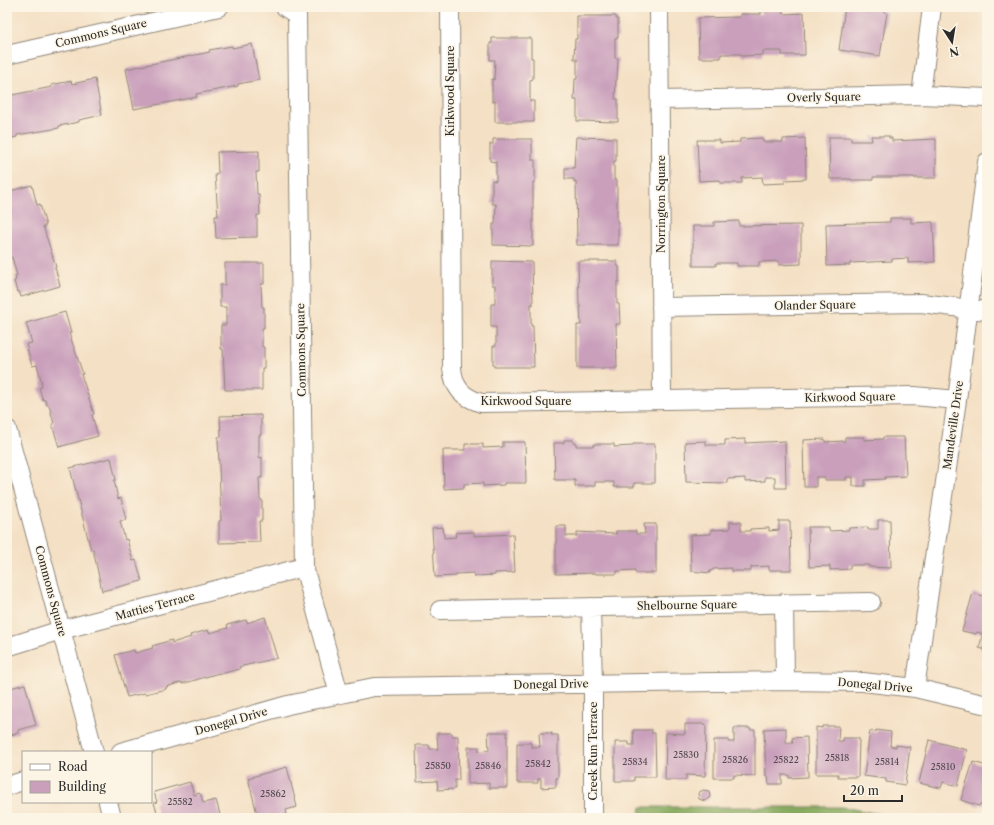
<svg xmlns="http://www.w3.org/2000/svg" width="994" height="825" viewBox="0 0 994 825" font-family="'Libre Caslon Text',serif">
	<style>
		.forest { fill: #88aa60; stroke: #5a6a46 }
		.building { fill: #c99fbb }
		.lines { fill: none; stroke-linecap: round; stroke-linejoin: round }
		.minor-casing { stroke: #908678; stroke-width: 20 }
		.minor { stroke: #fff; stroke-width: 18 }
		.labels { text-anchor: middle; dominant-baseline: central; stroke-width: 3; stroke-linejoin: round; paint-order: stroke }
		.number-label { font-size: 9px; fill: #52484f }
		.street-label { font-size: 11px; fill: #2b2b2b; stroke: #fcf5e5 }
	</style>
	<rect width="100%" height="100%" fill="#fcf5e5"/>
	<filter id="ink" filterUnits="userSpaceOnUse"><feTurbulence type="fractalNoise" baseFrequency=".025" numOctaves="2"/><feDisplacementMap in="SourceGraphic" scale="8" xChannelSelector="R" yChannelSelector="G"/><feConvolveMatrix kernelMatrix="1 2 1 2 8 2 1 2 1" color-interpolation-filters="sRGB"/></filter>
	<filter id="wash" filterUnits="userSpaceOnUse"><feTurbulence type="fractalNoise" baseFrequency=".012" numOctaves="4" result="noise"/><feDisplacementMap in="SourceGraphic" scale="16" xChannelSelector="R" yChannelSelector="G"/><feGaussianBlur stdDeviation="0.9" result="paint"/><feColorMatrix in="noise" values="0 0 0 0 0 0 0 0 0 0 0 0 0 0 0 0 0 1.4 0 .05"/><feComposite in="paint" operator="in"/></filter>
	<g filter="url(#wash)">
		<rect width="100%" height="100%" fill="#f4e0c4"/>
		<path class="forest" d="M 641,807 L 842,807 L 903,818 L 639,818 Z"/>
		<g id="blocks">
			<path class="building" d="M 845,7 L 885,7 L 884,12 L 887,13 L 880,56 L 839,50 Z
				M 783,10 L 783,14 L 804,13 L 805,55 L 782,55 L 782,51 L 763,51 L 763,55 L 742,56 L 741,54 L 721,54 L 721,58 L 699,58 L 698,18 L 740,17 L 740,14 L 761,14 L 761,11 Z
				M 577,16 L 616,16 L 616,19 L 618,19 L 618,38 L 615,38 L 615,58 L 618,58 L 617,80 L 616,80 L 615,99 L 618,99 L 618,122 L 577,121 L 577,100 L 574,100 L 575,79 L 577,79 L 577,59 L 574,59 L 575,39 L 577,39 Z
				M 492,38 L 531,38 L 531,58 L 533,58 L 533,79 L 530,80 L 530,101 L 534,101 L 534,122 L 495,122 L 495,101 L 492,102 L 492,79 L 494,80 L 495,60 L 490,60 L 490,43 L 492,43 Z
				M 252,44 L 259,80 L 238,84 L 238,86 L 196,94 L 197,97 L 134,109 L 126,69 L 210,52 L 209,50 L 232,46 L 232,48 Z
				M 95,79 L 102,115 L 79,120 L 79,122 L 59,126 L 59,128 L 17,135 L 17,137 L 7,139 L 7,96 L 52,87 L 51,85 L 71,81 L 72,84 Z
				M 871,136 L 889,136 L 889,138 L 892,138 L 892,141 L 936,139 L 936,178 L 914,178 L 914,177 L 873,177 L 873,180 L 851,180 L 851,179 L 830,179 L 829,137 L 851,137 L 851,141 L 872,141 Z
				M 576,137 L 616,138 L 616,161 L 614,161 L 614,180 L 617,180 L 617,222 L 618,222 L 618,245 L 577,245 L 576,181 L 574,182 L 574,179 L 565,179 L 565,168 L 574,168 Z
				M 762,138 L 763,142 L 783,142 L 783,139 L 805,138 L 806,179 L 785,180 L 785,183 L 763,184 L 762,177 L 742,178 L 742,183 L 720,183 L 720,180 L 699,181 L 697,140 L 720,140 L 720,143 L 740,142 L 740,139 Z
				M 493,139 L 532,139 L 532,160 L 535,160 L 535,182 L 533,182 L 533,246 L 493,245 L 493,224 L 495,224 L 496,204 L 492,204 L 492,180 L 496,181 L 496,162 L 490,161 L 490,144 L 493,144 Z
				M 259,151 L 259,172 L 256,172 L 257,194 L 259,194 L 260,215 L 257,215 L 257,237 L 216,238 L 215,216 L 218,216 L 215,174 L 218,173 L 217,152 Z
				M 32,185 L 37,205 L 40,204 L 46,226 L 43,226 L 56,267 L 55,267 L 60,286 L 21,297 L 19,291 L 17,292 L 14,281 L 16,280 L 15,276 L 17,276 L 12,257 L 10,258 L 7,254 L 7,192 Z
				M 890,218 L 911,218 L 911,223 L 933,222 L 935,262 L 908,263 L 908,258 L 892,259 L 892,261 L 850,263 L 850,265 L 827,266 L 826,224 L 890,222 Z
				M 739,221 L 739,226 L 801,225 L 801,264 L 779,265 L 779,261 L 759,262 L 759,266 L 737,266 L 737,263 L 716,263 L 716,266 L 693,266 L 693,226 L 714,226 L 714,222 Z
				M 492,261 L 532,262 L 533,305 L 531,304 L 531,326 L 533,326 L 534,367 L 494,367 L 494,364 L 493,364 L 493,346 L 496,346 L 496,327 L 491,327 L 491,304 L 495,304 L 495,285 L 492,285 Z
				M 578,261 L 617,261 L 617,266 L 619,266 L 619,282 L 617,282 L 617,304 L 619,304 L 620,324 L 616,324 L 617,368 L 577,368 L 577,325 L 581,325 L 580,305 L 579,305 Z
				M 225,263 L 264,263 L 264,284 L 261,284 L 262,307 L 264,307 L 264,328 L 262,328 L 262,347 L 264,347 L 264,368 L 262,368 L 262,390 L 225,390 L 223,349 L 221,349 L 221,325 L 226,325 L 226,307 L 220,307 L 220,285 L 225,285 Z
				M 65,312 L 71,333 L 69,333 L 83,374 L 81,374 L 94,414 L 92,415 L 98,436 L 59,447 L 52,424 L 54,424 L 49,405 L 47,405 L 45,400 L 43,400 L 39,388 L 42,387 L 41,383 L 42,383 L 37,365 L 32,366 L 26,344 L 32,343 L 26,323 Z
				M 261,415 L 261,435 L 259,435 L 259,458 L 262,457 L 262,478 L 259,478 L 260,499 L 262,500 L 262,521 L 259,521 L 260,542 L 219,543 L 219,521 L 221,521 L 218,437 L 221,437 L 220,416 Z
				M 845,437 L 864,437 L 864,440 L 883,439 L 883,437 L 904,437 L 906,476 L 885,477 L 885,479 L 865,480 L 865,486 L 853,486 L 853,477 L 846,477 L 846,480 L 825,480 L 825,477 L 816,477 L 816,487 L 804,487 L 803,440 L 825,439 L 825,442 L 845,441 Z
				M 745,439 L 745,443 L 785,441 L 786,488 L 775,488 L 775,477 L 765,477 L 765,481 L 745,482 L 745,478 L 727,479 L 727,483 L 686,482 L 685,442 L 706,441 L 706,445 L 725,445 L 725,440 Z
				M 564,440 L 573,440 L 573,443 L 576,443 L 576,446 L 594,446 L 594,444 L 614,444 L 614,447 L 633,446 L 633,444 L 655,444 L 655,483 L 634,483 L 634,487 L 614,487 L 614,482 L 595,482 L 595,486 L 575,486 L 575,480 L 555,480 L 554,443 L 564,443 Z
				M 503,442 L 525,442 L 526,483 L 504,483 L 504,485 L 483,486 L 483,483 L 464,484 L 464,488 L 444,489 L 443,450 L 465,450 L 465,444 L 483,444 L 483,448 L 503,447 Z
				M 111,458 L 116,480 L 114,480 L 118,499 L 121,498 L 126,520 L 120,521 L 125,540 L 127,539 L 133,561 L 136,560 L 142,581 L 102,591 L 93,549 L 91,550 L 70,468 Z
				M 878,520 L 890,520 L 891,568 L 869,567 L 869,565 L 850,565 L 850,569 L 830,570 L 830,566 L 809,567 L 808,527 L 829,527 L 829,531 L 849,530 L 849,528 L 868,527 L 868,529 L 878,529 Z
				M 779,521 L 790,521 L 791,570 L 769,570 L 769,566 L 751,567 L 751,571 L 731,571 L 731,568 L 713,569 L 713,570 L 710,571 L 710,573 L 691,571 L 690,535 L 711,534 L 711,530 L 730,529 L 730,522 L 741,522 L 741,531 L 750,531 L 750,529 L 769,528 L 769,531 L 779,530 Z
				M 644,524 L 656,524 L 656,573 L 635,573 L 635,570 L 617,571 L 617,574 L 596,574 L 596,573 L 556,574 L 556,526 L 566,526 L 566,536 L 577,536 L 577,532 L 616,534 L 616,531 L 636,531 L 636,534 L 645,534 Z
				M 443,527 L 444,538 L 456,537 L 455,533 L 474,532 L 474,536 L 513,534 L 515,572 L 495,573 L 495,575 L 474,576 L 474,573 L 456,574 L 456,576 L 435,577 L 432,528 Z
				M 973,593 L 987,597 L 987,650 L 979,648 L 983,634 L 977,632 L 976,634 L 962,631 Z
				M 265,617 L 277,658 L 239,667 L 240,669 L 220,674 L 219,673 L 182,684 L 182,682 L 166,687 L 166,689 L 145,694 L 145,693 L 127,697 L 115,655 L 134,650 L 135,653 L 153,648 L 152,646 L 172,640 L 172,643 L 191,637 L 190,635 L 208,630 L 209,633 L 228,628 L 227,625 L 246,620 L 247,623 Z
				M 25,684 L 36,725 L 18,730 L 18,733 L 7,736 L 7,689 Z
				M 685,724 L 706,724 L 705,776 L 686,775 L 686,780 L 665,780 L 666,733 L 685,734 Z
				M 822,726 L 839,726 L 838,741 L 843,741 L 843,738 L 859,738 L 858,777 L 838,777 L 838,774 L 816,774 L 816,727 L 822,728 Z
				M 734,728 L 750,728 L 750,730 L 755,730 L 755,776 L 734,775 L 734,778 L 714,778 L 714,740 L 728,740 L 728,742 L 734,742 Z
				M 786,728 L 786,743 L 793,743 L 792,738 L 807,737 L 808,777 L 789,778 L 789,775 L 782,775 L 782,784 L 769,784 L 768,776 L 766,776 L 764,729 Z
				M 633,730 L 652,730 L 651,733 L 655,733 L 656,777 L 634,777 L 634,781 L 615,781 L 615,742 L 629,742 L 629,745 L 634,745 Z
				M 876,730 L 891,732 L 890,746 L 896,747 L 896,745 L 910,747 L 905,785 L 886,782 L 886,779 L 864,776 L 870,731 L 876,732 Z
				M 488,732 L 507,732 L 507,788 L 489,788 L 489,783 L 468,784 L 468,747 L 479,747 L 479,751 L 489,750 Z
				M 437,733 L 452,733 L 452,736 L 458,736 L 459,780 L 455,780 L 455,789 L 438,790 L 437,781 L 417,782 L 416,745 L 429,745 L 430,749 L 438,749 Z
				M 539,733 L 552,733 L 551,735 L 558,735 L 558,778 L 556,778 L 556,787 L 541,788 L 541,779 L 538,779 L 538,783 L 517,783 L 517,743 L 531,743 L 531,747 L 540,747 Z
				M 929,740 L 967,750 L 958,786 L 943,782 L 941,788 L 919,783 Z
				M 973,762 L 987,766 L 987,806 L 980,804 L 979,806 L 961,800 Z
				M 287,767 L 297,807 L 286,810 L 287,814 L 271,818 L 270,815 L 258,818 L 248,778 Z
				M 190,782 L 194,795 L 199,793 L 201,795 L 203,803 L 216,800 L 221,818 L 159,818 L 154,803 L 157,802 L 154,792 Z
				M 703,790 L 709,791 L 710,797 L 705,801 L 699,799 L 698,793 Z"/>
		</g>
	</g>
	<g filter="url(#ink)">
		<use href="#blocks" fill-opacity="0" stroke="#908678" stroke-width="1"/>
		<g class="lines">
			<defs>
				<path id="minor" d="M 285,7 L 297,15 L 304,567 L 339,694
					M 450,7 L 452,368 C 454,389 463,397 481,403 L 914,396 L 957,400
					M 659,7 L 662,400
					M 7,55 L 219,7
					M 921,95 L 932,7
					M 660,100 L 921,95 L 987,98
					M 661,307 L 921,303 L 987,311
					M 7,429 L 94,752
					M 784,603 L 785,681
					M 591,607 L 593,684 L 593,818
					M 440,610 L 871,602
					M 7,647 L 61,630 L 304,567
					M 915,688 L 957,400 L 987,162
					M 121,752 L 288,705 L 374,687 L 785,681 L 863,682 L 915,688 L 987,705
					M 7,786 L 23,781
					M 108,802 L 112,818"/>
			</defs>
			<use href="#minor" class="minor-casing"/>
			<use href="#minor" class="minor"/>
		</g>
	</g>
	<g class="labels">
		<g class="number-label">
			<text x="686" y="754">25830</text>
			<text x="837" y="757">25818</text>
			<text x="735" y="759">25826</text>
			<text x="786" y="759">25822</text>
			<text x="635" y="761">25834</text>
			<text x="887" y="761">25814</text>
			<text x="538" y="763">25842</text>
			<text x="438" y="765">25850</text>
			<text x="488" y="765">25846</text>
			<text x="943" y="766">25810</text>
			<text x="273" y="793">25862</text>
			<text x="180" y="801">25582</text>
		</g>
		<g class="street-label">
			<text transform="translate(101 33) rotate(-13)">Commons Square</text>
			<text transform="translate(450 91) rotate(-90)">Kirkwood Square</text>
			<text transform="translate(824 97) rotate(-1)">Overly Square</text>
			<text transform="translate(661 204) rotate(-90)">Norrington Square</text>
			<text transform="translate(815 305) rotate(-1)">Olander Square</text>
			<text transform="translate(301 350) rotate(-91)">Commons Square</text>
			<text transform="translate(850 397) rotate(-1)">Kirkwood Square</text>
			<text x="526" y="401">Kirkwood Square</text>
			<text transform="translate(953 425) rotate(-82)">Mandeville Drive</text>
			<text transform="translate(51 591) rotate(75)">Commons Square</text>
			<text transform="translate(687 605) rotate(-1)">Shelbourne Square</text>
			<text transform="translate(155 606) rotate(-15)">Matties Terrace</text>
			<text transform="translate(551 684) rotate(-1)">Donegal Drive</text>
			<text transform="translate(875 685) rotate(5)">Donegal Drive</text>
			<text transform="translate(231 721) rotate(-16)">Donegal Drive</text>
			<text transform="translate(593 751) rotate(-90)">Creek Run Terrace</text>
		</g>
	</g>
	<rect width="994" height="825" fill="none" stroke="#fcf5e5" stroke-width="24"/>
	<rect x="22" y="751" width="130" height="52" fill="#fcf5e5" stroke="#a8a49b"/>
	<rect x="30" y="764" width="20" height="6" fill="#ffffff" stroke="#a8a49b"/>
	<text x="58" y="771" font-size="12" fill="#2b2b2b">Road</text>
	<rect x="30" y="781" width="20" height="12" fill="#c99fbb" stroke="#a8a49b"/>
	<text x="58" y="791" font-size="12" fill="#2b2b2b">Building</text>
	<g transform="translate(952 42) rotate(168)" stroke="#fcf5e5" stroke-width="3" paint-order="stroke">
	<path d="M0-3L7 15L0 10L-7 15Z" fill="#2b2b2b"/>
	<text y="-6" font-size="11" font-weight="bold" text-anchor="middle" fill="#2b2b2b">N</text>
	</g>
	<path d="M844 795v6h58v-6" fill="none" stroke="#2b2b2b" stroke-width="2"/>
	<text x="850" y="795" font-size="12" fill="#2b2b2b" stroke="#fcf5e5" stroke-width="3" paint-order="stroke">20 m</text>
</svg>
